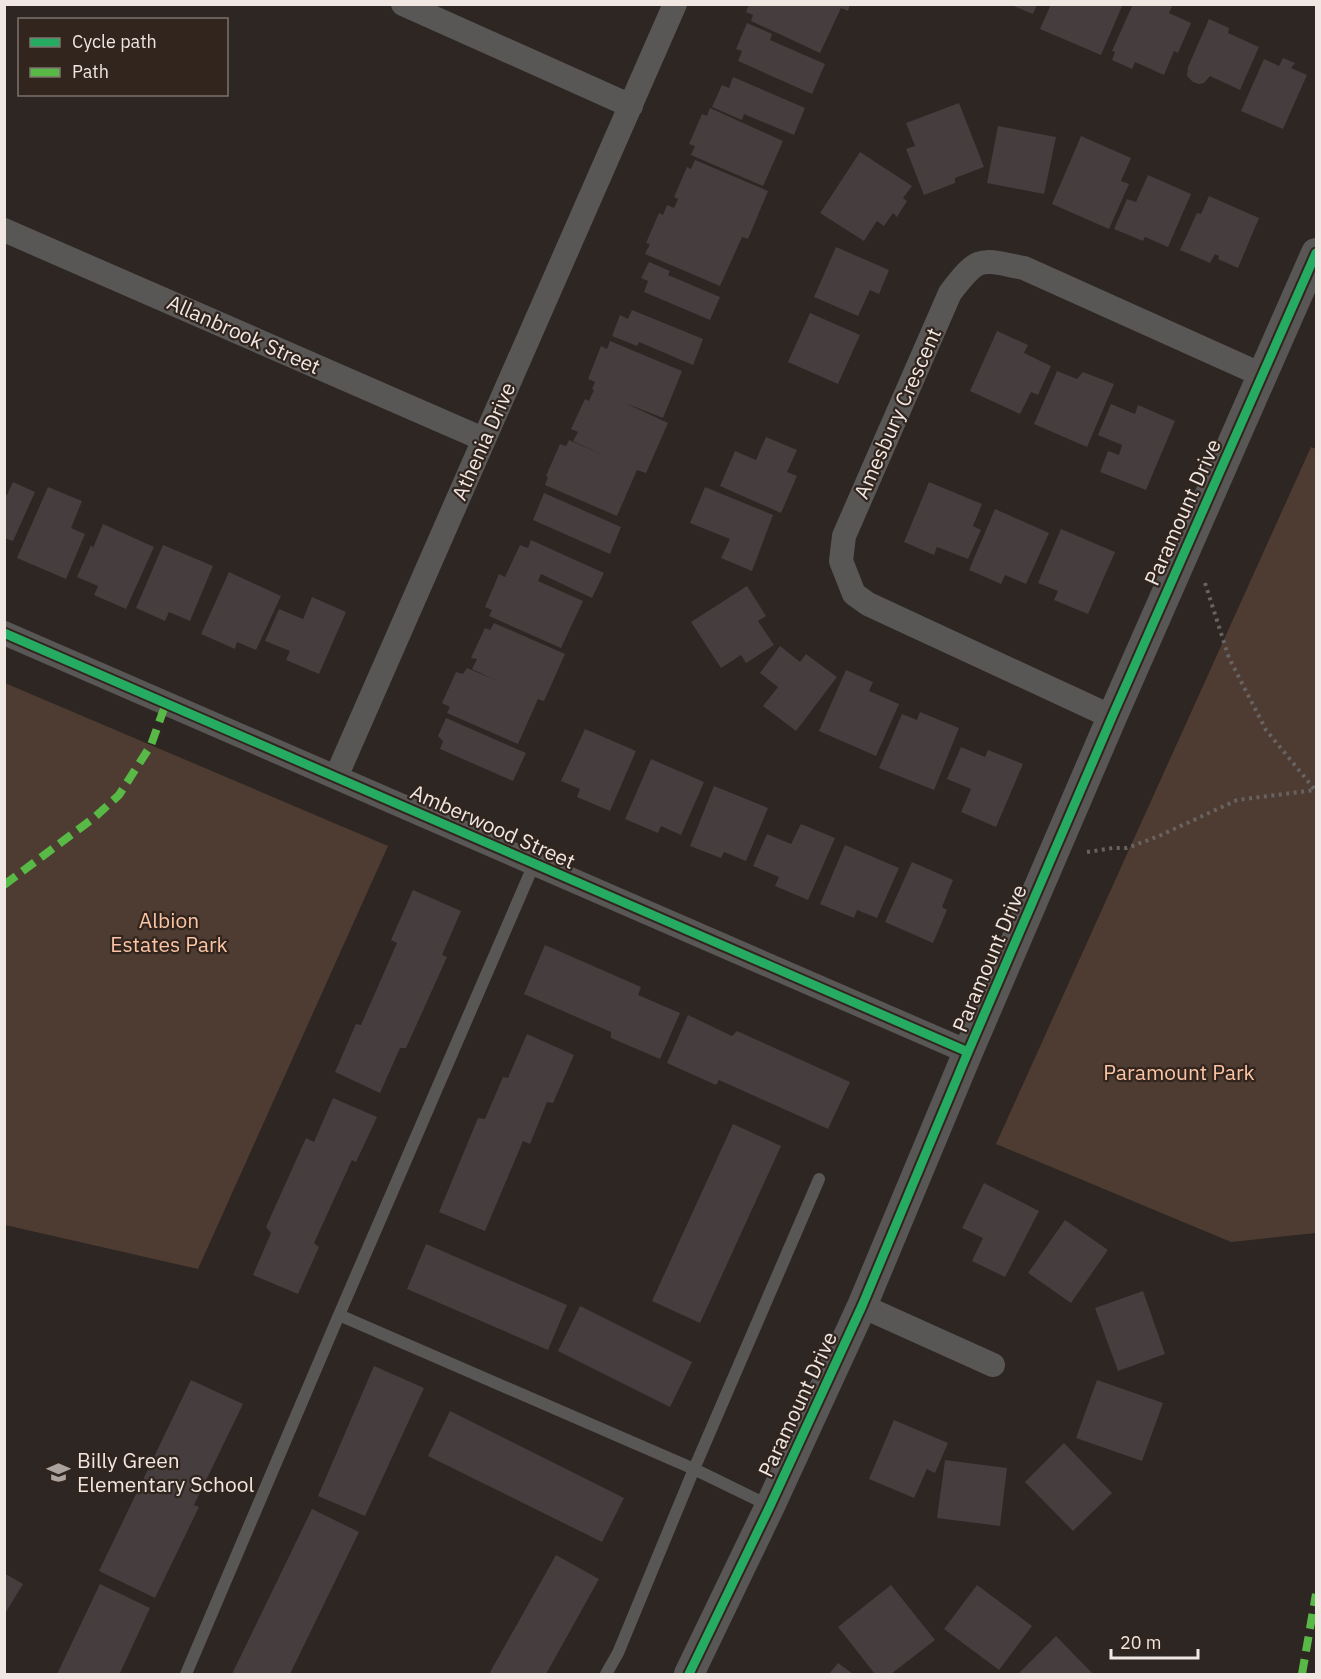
<svg xmlns="http://www.w3.org/2000/svg" width="1321" height="1679" viewBox="0 0 1321 1679" font-family="'IBM Plex Sans',sans-serif">
	<style>
		.green { fill: #4e3c32 }
		.building { fill: #463d3f }
		.lines { fill: none; stroke-linecap: round; stroke-linejoin: round }
		.path { stroke: #676362; stroke-width: 4; stroke-dasharray: 3 4.5; stroke-linecap: butt }
		.service { stroke: #595656; stroke-width: 12 }
		.minor { stroke: #595656; stroke-width: 24 }
		.tertiary { stroke: #595656; stroke-width: 30 }
		.quiet { stroke: #58b947; stroke-width: 8; stroke-dasharray: 15 8; stroke-linecap: butt }
		.cycleway-casing { stroke: #31251e; stroke-width: 13 }
		.cycleway { stroke: #26ab63; stroke-width: 9 }
		.labels { text-anchor: middle; dominant-baseline: central; stroke-width: 4.5; stroke-linejoin: round; paint-order: stroke }
		.street-label { font-size: 21px; fill: #f0e7e3; stroke: #31251e }
		.park-label { font-size: 21px; fill: #fbc4a4; stroke: #31251e }
		.poi-label { font-size: 21px; fill: #f0e7e3; stroke: #31251e; text-anchor: start }
	</style>
	<rect width="100%" height="100%" fill="#2d2622"/>
	<path class="green" d="M 1311,447 L 1316,449 L 1316,1233 L 1231,1242 L 996,1144 Z
		M 5,683 L 388,846 L 198,1269 L 5,1225 Z"/>
	<path class="building" d="M 749,4 L 850,4 L 848,11 L 841,8 L 820,53 L 751,21 L 753,15 L 746,12 Z
		M 1051,4 L 1123,4 L 1101,55 L 1040,29 Z
		M 1133,4 L 1173,4 L 1169,13 L 1191,23 L 1178,53 L 1174,51 L 1164,75 L 1135,62 L 1132,69 L 1112,60 L 1115,52 L 1112,51 Z
		M 1011,5 L 1037,5 L 1033,14 Z
		M 1209,19 L 1229,28 L 1228,33 L 1259,47 L 1240,90 L 1210,76 L 1204,83 L 1199,84 L 1193,82 L 1187,76 L 1188,67 Z
		M 747,23 L 772,34 L 770,40 L 825,64 L 812,94 L 738,61 L 742,51 L 736,49 Z
		M 1283,58 L 1295,63 L 1291,68 L 1307,75 L 1283,129 L 1241,111 L 1264,59 L 1279,66 Z
		M 733,77 L 805,108 L 794,135 L 744,114 L 742,120 L 712,107 L 722,85 L 729,88 Z
		M 959,103 L 984,167 L 955,178 L 955,183 L 924,195 L 906,149 L 915,146 L 906,123 Z
		M 710,108 L 783,141 L 763,186 L 691,155 L 695,146 L 689,144 L 702,114 L 707,116 Z
		M 998,126 L 1056,137 L 1044,194 L 987,183 Z
		M 1081,136 L 1131,158 L 1121,181 L 1129,184 L 1109,229 L 1052,204 Z
		M 860,152 L 912,186 L 903,198 L 907,201 L 897,217 L 893,213 L 884,226 L 877,221 L 864,241 L 820,213 Z
		M 695,160 L 768,191 L 748,239 L 742,237 L 720,286 L 645,254 L 650,244 L 646,243 L 659,213 L 663,215 L 667,205 L 674,208 L 678,199 L 674,197 L 687,167 L 691,169 Z
		M 1148,175 L 1191,194 L 1168,247 L 1145,237 L 1143,241 L 1114,229 L 1127,199 L 1136,202 Z
		M 1209,196 L 1259,218 L 1238,268 L 1218,259 L 1219,256 L 1215,254 L 1210,263 L 1180,250 L 1197,213 L 1201,214 Z
		M 836,247 L 889,270 L 879,294 L 870,290 L 858,316 L 814,297 Z
		M 649,262 L 670,271 L 668,275 L 720,297 L 710,320 L 644,292 L 648,281 L 641,278 Z
		M 632,310 L 703,339 L 693,365 L 639,342 L 637,346 L 612,336 L 620,315 L 628,319 Z
		M 810,313 L 860,335 L 838,384 L 788,362 Z
		M 997,331 L 1028,345 L 1024,353 L 1051,366 L 1038,395 L 1031,392 L 1020,414 L 970,391 Z
		M 610,341 L 682,371 L 663,418 L 625,403 L 668,423 L 646,473 L 637,470 L 617,516 L 545,485 L 548,477 L 546,476 L 560,444 L 566,446 L 569,440 L 605,456 L 573,441 L 578,432 L 571,429 L 585,399 L 589,401 L 594,390 L 592,389 L 595,382 L 588,379 L 601,346 L 607,349 Z
		M 1057,371 L 1077,379 L 1083,372 L 1114,384 L 1087,447 L 1034,424 Z
		M 1111,404 L 1135,414 L 1138,405 L 1175,421 L 1146,490 L 1100,472 L 1108,451 L 1119,455 L 1122,445 L 1098,435 Z
		M 766,437 L 797,450 L 787,472 L 797,476 L 781,513 L 720,486 L 735,451 L 756,460 Z
		M 13,482 L 35,492 L 13,541 L 4,538 L 4,494 L 7,495 Z
		M 929,482 L 982,504 L 973,526 L 981,530 L 968,559 L 937,547 L 934,555 L 904,542 Z
		M 48,487 L 82,501 L 71,528 L 85,534 L 66,579 L 17,558 Z
		M 705,487 L 773,515 L 752,571 L 721,558 L 730,539 L 690,523 Z
		M 544,493 L 621,527 L 610,554 L 533,520 Z
		M 995,509 L 1049,533 L 1026,584 L 1005,575 L 1001,584 L 969,570 Z
		M 103,524 L 154,547 L 126,609 L 94,595 L 98,586 L 77,577 L 91,545 L 93,548 Z
		M 1061,529 L 1115,552 L 1088,614 L 1054,600 L 1058,591 L 1038,583 Z
		M 531,540 L 604,573 L 592,598 L 541,574 L 538,581 L 583,601 L 561,648 L 489,616 L 492,610 L 485,607 L 499,574 L 505,577 L 520,545 L 528,548 Z
		M 163,545 L 213,566 L 190,621 L 169,612 L 165,621 L 136,608 Z
		M 229,572 L 281,596 L 256,650 L 237,642 L 235,649 L 201,634 Z
		M 747,586 L 766,616 L 758,621 L 774,645 L 746,663 L 741,655 L 721,668 L 691,622 Z
		M 312,597 L 346,612 L 319,674 L 286,660 L 290,651 L 265,641 L 279,609 L 303,619 Z
		M 494,623 L 565,654 L 544,701 L 538,699 L 518,744 L 447,713 L 450,707 L 442,703 L 456,672 L 463,674 L 467,668 L 495,680 L 472,669 L 477,659 L 471,658 L 485,628 L 490,630 Z
		M 780,646 L 800,662 L 806,654 L 837,677 L 796,731 L 763,706 L 778,687 L 760,673 Z
		M 846,670 L 873,682 L 869,691 L 899,704 L 876,756 L 819,731 Z
		M 920,712 L 959,728 L 934,790 L 879,768 L 902,714 L 917,720 Z
		M 446,718 L 526,753 L 513,781 L 440,749 L 443,741 L 438,736 Z
		M 585,729 L 636,751 L 610,811 L 577,797 L 580,789 L 561,781 Z
		M 961,747 L 985,757 L 988,750 L 1023,764 L 996,827 L 961,812 L 971,789 L 947,779 Z
		M 651,759 L 704,782 L 681,835 L 661,826 L 658,833 L 625,819 Z
		M 714,786 L 768,808 L 746,861 L 724,852 L 721,858 L 690,846 Z
		M 801,824 L 835,838 L 808,900 L 775,886 L 779,877 L 753,866 L 767,834 L 791,844 Z
		M 845,845 L 899,868 L 877,918 L 857,910 L 854,918 L 820,904 Z
		M 912,862 L 953,880 L 942,907 L 947,910 L 933,943 L 885,922 Z
		M 413,890 L 461,911 L 442,955 L 447,957 L 406,1048 L 400,1048 L 380,1093 L 335,1072 L 356,1024 L 361,1025 L 397,943 L 391,940 Z
		M 545,945 L 641,987 L 638,995 L 680,1013 L 660,1059 L 611,1038 L 611,1032 L 524,994 Z
		M 688,1015 L 732,1036 L 737,1031 L 850,1082 L 828,1129 L 719,1080 L 716,1085 L 667,1063 Z
		M 527,1034 L 574,1055 L 553,1103 L 547,1102 L 530,1144 L 523,1141 L 485,1231 L 439,1212 L 478,1118 L 485,1119 L 503,1077 L 508,1078 Z
		M 333,1098 L 377,1117 L 356,1162 L 352,1160 L 314,1243 L 319,1247 L 298,1294 L 253,1275 L 271,1233 L 266,1227 L 306,1138 L 314,1142 Z
		M 733,1124 L 781,1146 L 700,1323 L 652,1301 Z
		M 984,1183 L 1039,1211 L 1005,1277 L 972,1261 L 983,1238 L 962,1228 Z
		M 1065,1220 L 1108,1250 L 1071,1303 L 1028,1273 Z
		M 426,1244 L 567,1305 L 548,1350 L 407,1289 Z
		M 1143,1291 L 1165,1354 L 1118,1371 L 1095,1308 Z
		M 580,1306 L 692,1362 L 670,1407 L 558,1351 Z
		M 374,1366 L 424,1388 L 365,1516 L 318,1496 Z
		M 191,1380 L 243,1404 L 194,1505 L 199,1507 L 155,1598 L 99,1571 Z
		M 1097,1380 L 1163,1403 L 1142,1461 L 1076,1438 Z
		M 450,1411 L 624,1498 L 602,1542 L 428,1456 Z
		M 894,1420 L 948,1443 L 935,1473 L 927,1469 L 914,1498 L 869,1479 Z
		M 1064,1443 L 1112,1493 L 1073,1531 L 1025,1482 Z
		M 945,1460 L 1007,1468 L 1000,1526 L 937,1518 Z
		M 312,1509 L 359,1532 L 290,1674 L 232,1674 Z
		M 556,1555 L 599,1579 L 546,1674 L 489,1674 Z
		M 4,1573 L 23,1584 L 4,1615 Z
		M 100,1584 L 150,1608 L 120,1673 L 119,1674 L 57,1674 Z
		M 891,1585 L 935,1640 L 891,1674 L 875,1674 L 838,1627 Z
		M 977,1585 L 1032,1626 L 999,1670 L 944,1629 Z
		M 1056,1636 L 1093,1674 L 1018,1674 Z
		M 838,1663 L 853,1674 L 829,1674 Z"/>
	<g class="lines">
		<path class="path" d="M 1205,583 L 1229,658 L 1266,730 L 1316,791
			M 1087,852 L 1113,848 L 1127,848 L 1159,836 L 1237,800 L 1315,790"/>
		<path class="service" d="M 339,1315 L 694,1469 L 770,1506
			M 186,1674 L 339,1315 L 534,864
			M 606,1674 L 618,1653 L 694,1469 L 819,1179"/>
		<path class="minor" d="M 403,4 L 631,106
			M 4,230 L 483,439
			M 4,633 L 968,1052
			M 1112,717 L 868,604 L 854,594 L 841,561 L 844,536 L 950,293 C 979,255 979,259 1024,268 L 1262,375
			M 336,777 L 675,4
			M 862,1306 L 993,1365"/>
		<path class="tertiary" d="M 689,1674 L 770,1506 L 862,1306 L 968,1052 L 1112,717 L 1316,253"/>
		<path class="quiet" d="M 4,885 L 95,817 L 119,795 L 151,745 L 166,703
			M 1302,1674 L 1316,1594"/>
		<defs>
			<path id="cycleway" d="M 4,633 L 968,1052
				M 689,1674 L 770,1506 L 862,1306 L 968,1052 L 1112,717 L 1316,253"/>
		</defs>
		<use href="#cycleway" class="cycleway-casing"/>
		<use href="#cycleway" class="cycleway"/>
	</g>
	<defs>
		<symbol id="school-bare" viewBox="-9 -9 18 18"><path d="M0-5L7-2L0 1L-7-2ZM-4 1L0 2.5L4 1V4Q0 6-4 4Z" fill="#aca39f" stroke="#31251e" stroke-width="2.5" paint-order="stroke"/></symbol>
	</defs>
	<g fill-rule="evenodd">
		<use href="#school-bare" x="42" y="1456" width="33" height="33"/>
	</g>
	<g class="labels">
		<g class="street-label">
			<text transform="translate(244 334) rotate(24)">Allanbrook Street</text>
			<text transform="translate(897 413) rotate(-66)">Amesbury Crescent</text>
			<text transform="translate(483 441) rotate(-66)">Athenia Drive</text>
			<text transform="translate(1182 512) rotate(-66)">Paramount Drive</text>
			<text transform="translate(493 826) rotate(24)">Amberwood Street</text>
			<text transform="translate(989 958) rotate(-67)">Paramount Drive</text>
			<text transform="translate(797 1404) rotate(-65)">Paramount Drive</text>
		</g>
		<g class="park-label">
			<text x="169" y="920">Albion<tspan x="169" dy="24">Estates Park</tspan></text>
			<text x="1179" y="1072">Paramount Park</text>
		</g>
		<g class="poi-label">
			<text x="77" y="1460">Billy Green<tspan x="77" dy="24">Elementary School</tspan></text>
		</g>
	</g>
	<rect width="1321" height="1679" fill="none" stroke="#f0e7e3" stroke-width="12"/>
	<rect x="18" y="18" width="210" height="78" fill="#31251e" stroke="#7d736d" stroke-width="1.5"/>
	<rect x="30" y="38" width="30" height="9" fill="#26ab63" stroke="#7d736d" stroke-width="1.5"/>
	<text x="72" y="48" font-size="18" fill="#f0e7e3">Cycle path</text>
	<rect x="30" y="68" width="30" height="9" fill="#58b947" stroke="#7d736d" stroke-width="1.5"/>
	<text x="72" y="78" font-size="18" fill="#f0e7e3">Path</text>
	<path d="M1111 1649v9h87v-9" fill="none" stroke="#f0e7e3" stroke-width="3"/>
	<text x="1120" y="1649" font-size="18" fill="#f0e7e3" stroke="#31251e" stroke-width="4.5" paint-order="stroke">20 m</text>
</svg>
